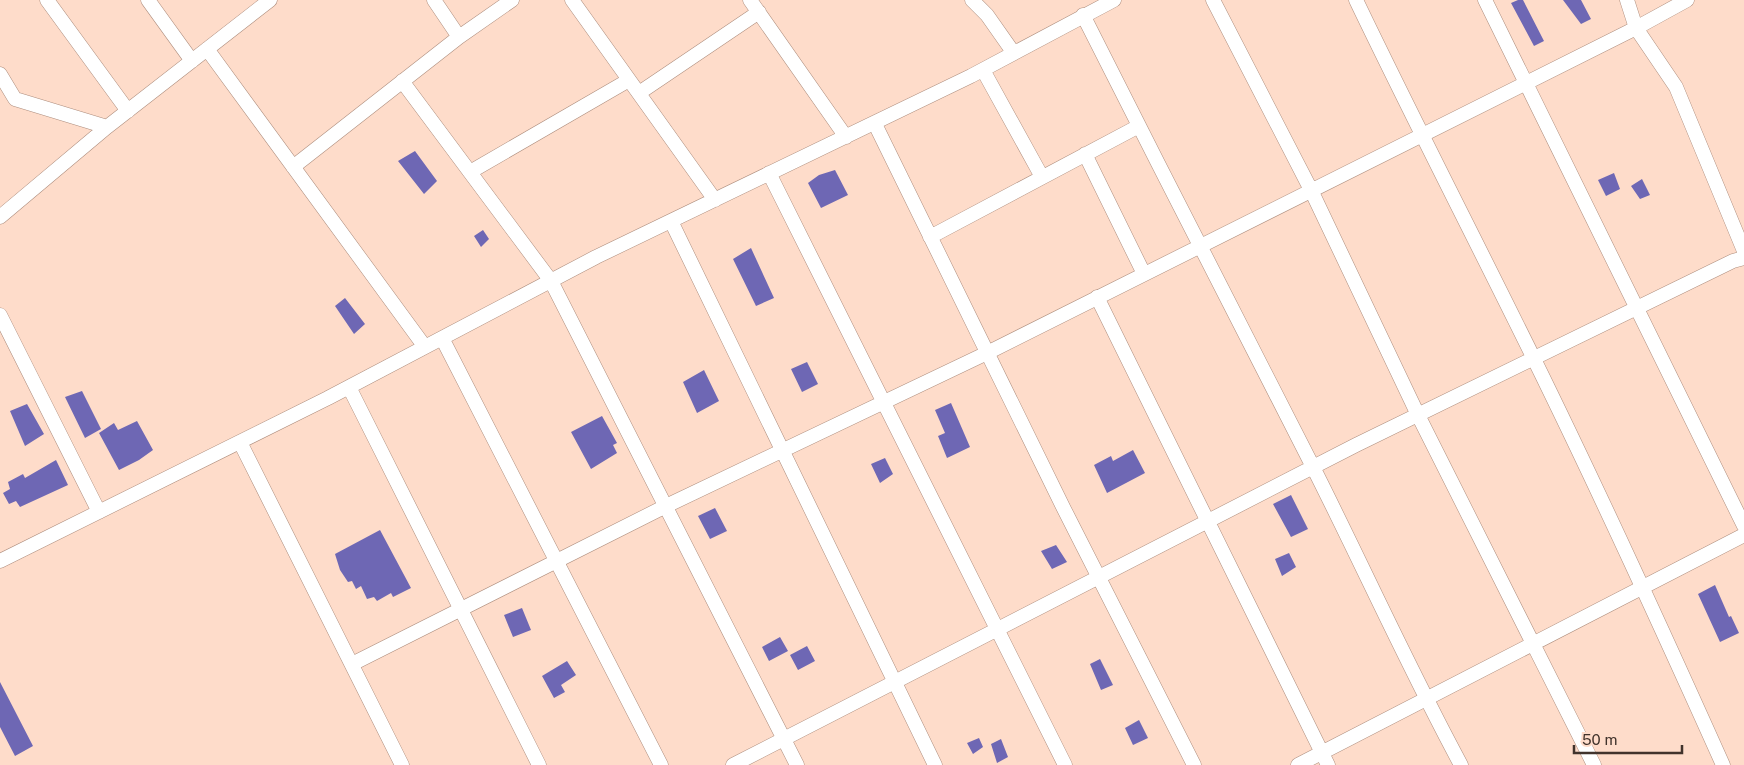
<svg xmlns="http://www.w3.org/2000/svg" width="1744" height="765" viewBox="0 0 1744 765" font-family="'Public Sans',sans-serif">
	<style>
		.building { fill: #6e67b4 }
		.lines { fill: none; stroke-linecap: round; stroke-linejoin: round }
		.minor-casing { stroke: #ae8e7e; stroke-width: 15 }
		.minor { stroke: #fff; stroke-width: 14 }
	</style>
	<rect width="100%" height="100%" fill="#fedcca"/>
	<path class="building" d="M 1518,0 L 1523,0 L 1544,41 L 1534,46 L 1511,3 Z
		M 1563,0 L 1581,0 L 1591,19 L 1581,24 Z
		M 415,151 L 437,181 L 424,194 L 398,161 Z
		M 835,170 L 848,195 L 821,208 L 808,183 L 819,175 Z
		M 1614,173 L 1620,189 L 1606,196 L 1598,180 Z
		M 1642,179 L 1650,195 L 1640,199 L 1631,186 Z
		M 483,230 L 489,239 L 481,247 L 474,236 Z
		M 751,248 L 774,298 L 756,306 L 733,259 Z
		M 345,298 L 365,324 L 354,334 L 335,306 Z
		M 807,362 L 818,384 L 802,392 L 791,369 Z
		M 704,370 L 719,401 L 697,413 L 683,382 Z
		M 82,391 L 101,429 L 85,438 L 65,397 Z
		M 951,403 L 970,447 L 947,458 L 938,436 L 945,433 L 935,410 Z
		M 27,404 L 44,434 L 25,446 L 10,411 Z
		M 602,416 L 617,443 L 613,445 L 617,453 L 591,469 L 571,432 Z
		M 137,421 L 153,450 L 139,460 L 119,470 L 99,433 L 114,423 L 118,430 Z
		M 1133,450 L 1145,473 L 1107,493 L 1094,465 L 1111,456 L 1113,461 Z
		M 885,458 L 893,474 L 880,483 L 871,464 Z
		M 56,460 L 68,485 L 20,507 L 16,501 L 9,504 L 3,493 L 10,489 L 8,482 L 23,474 L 25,478 Z
		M 1291,495 L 1308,529 L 1291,537 L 1273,504 Z
		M 715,508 L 727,531 L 710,539 L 698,516 Z
		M 380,530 L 411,588 L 393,597 L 391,593 L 377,601 L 374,597 L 367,599 L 361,586 L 356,589 L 352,581 L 348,582 L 340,570 L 335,554 Z
		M 1056,545 L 1067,562 L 1052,569 L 1041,551 Z
		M 1289,553 L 1296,567 L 1282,576 L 1275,559 Z
		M 1715,585 L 1729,617 L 1731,616 L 1739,633 L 1720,642 L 1698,594 Z
		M 522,608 L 531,630 L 513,637 L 504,615 Z
		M 780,637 L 788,651 L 769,661 L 762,647 Z
		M 807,646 L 815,661 L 798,670 L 790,655 Z
		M 1100,659 L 1113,685 L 1101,690 L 1090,664 Z
		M 567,661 L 576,675 L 561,685 L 565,692 L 554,698 L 542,676 Z
		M 0,682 L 33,746 L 15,756 L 0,727 Z
		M 1139,720 L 1148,738 L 1133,745 L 1125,728 Z
		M 979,738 L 983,747 L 973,754 L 967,743 Z
		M 1001,739 L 1008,757 L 997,763 L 991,744 Z"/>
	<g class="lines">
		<defs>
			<path id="minor" d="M 47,0 L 128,111
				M 148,0 L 192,61
				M 434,0 L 459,37
				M 572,0 L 715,200
				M 750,0 L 846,137
				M 972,0 L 987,15 L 1013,52
				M 1213,0 L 1311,190 L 1418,415 L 1594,765
				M 1356,0 C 1414,121 1475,239 1534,359 C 1600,493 1662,629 1723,765
				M 1485,0 L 1744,526
				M 1627,0 L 1636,28 L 1676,87 L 1744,251
				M 1083,15 C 1159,166 1236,316 1313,467 C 1363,566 1408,667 1461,765
				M 207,49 L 425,347
				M 983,70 L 1042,177
				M 0,74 L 15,99 L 107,127
				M 402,81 L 551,281 L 797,765
				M 639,93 L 759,12
				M 875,124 L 1064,509 L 1194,765
				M 1085,154 L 1144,274
				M 293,167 L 459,37 L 512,0
				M 470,172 L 629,80
				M 769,173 L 1065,765
				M 0,217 L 107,127 L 270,0
				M 671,221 L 935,765
				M 930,237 L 1139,126
				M 1097,297 L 1328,765
				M 0,315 L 99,512
				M 442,338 L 661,765
				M 349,387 L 539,765
				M 240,442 L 402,765
				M 0,561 L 328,398 L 596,257 L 971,76 L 1114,0
				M 352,664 L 666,506 L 987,353 L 1636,28 L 1687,0
				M 733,765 L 1356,445 L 1733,261 L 1744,258
				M 1298,765 L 1744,535"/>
		</defs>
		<use href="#minor" class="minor-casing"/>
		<use href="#minor" class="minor"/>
	</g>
	<path d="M1574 745v8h108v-8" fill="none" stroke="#41332c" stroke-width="2.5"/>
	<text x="1582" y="745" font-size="15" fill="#41332c" stroke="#fedcca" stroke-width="4" paint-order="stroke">50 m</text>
</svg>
